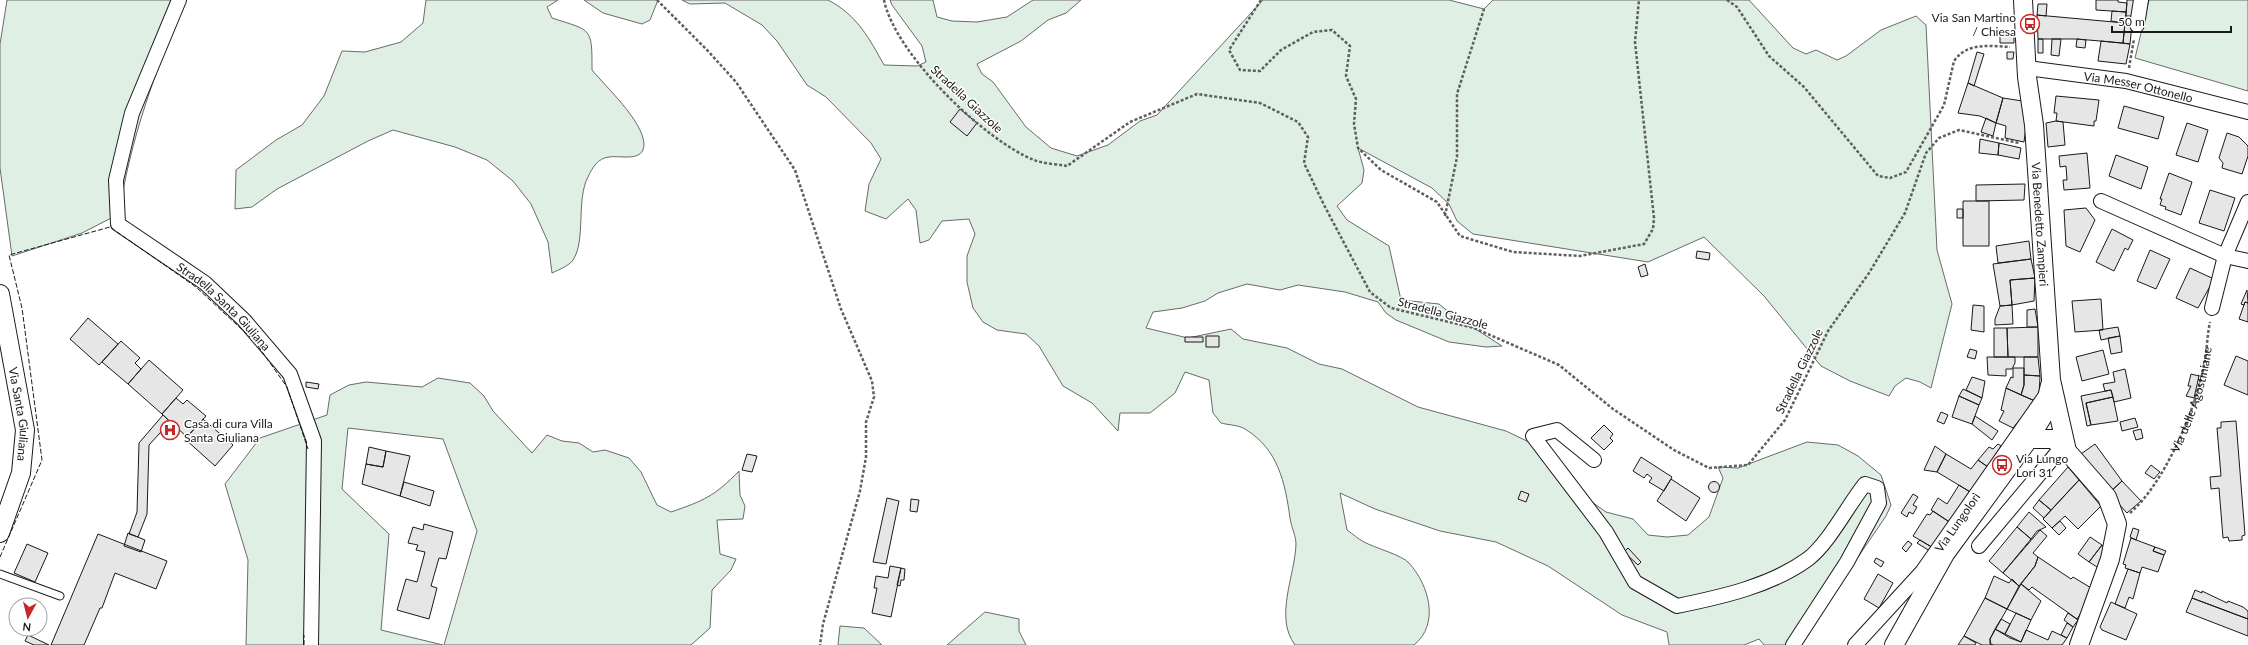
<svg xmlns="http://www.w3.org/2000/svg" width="2248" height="645" viewBox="0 0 2248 645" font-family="Lato,sans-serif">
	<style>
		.green { fill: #e0efe3; stroke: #6a6a6a }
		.building { fill: #e6e6e6; stroke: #1a1a1a }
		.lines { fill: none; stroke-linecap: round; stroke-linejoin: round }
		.service-casing { stroke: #1a1a1a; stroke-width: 9 }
		.minor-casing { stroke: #1a1a1a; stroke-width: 16 }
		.tertiary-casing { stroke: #1a1a1a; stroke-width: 20 }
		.path { stroke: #5f5f5f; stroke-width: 2.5; stroke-dasharray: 3 2; stroke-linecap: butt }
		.service { stroke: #fff; stroke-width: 7 }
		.minor { stroke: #fff; stroke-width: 14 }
		.tertiary { stroke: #fff; stroke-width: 18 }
		.fence { stroke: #1a1a1a; stroke-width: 1; stroke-dasharray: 5 2; stroke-linecap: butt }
		.labels { text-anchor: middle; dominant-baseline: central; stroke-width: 3; stroke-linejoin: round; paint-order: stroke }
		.poi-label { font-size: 12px; fill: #1a1a1a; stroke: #fff; text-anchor: start }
		.street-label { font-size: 12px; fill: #1a1a1a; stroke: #fff }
	</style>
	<rect width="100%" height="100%" fill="#fff"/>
	<path class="green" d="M 7,0 L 185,0 C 156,69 130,140 119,214 L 82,233 L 12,256 L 0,168 L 0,44 Z
		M 426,0 L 558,0 L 547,7 L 552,18 C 592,31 592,27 592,70 C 606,87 643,121 644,144 C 644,163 620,155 609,157 C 598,158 592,168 588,177 C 576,199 586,241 573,260 C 569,266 558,270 552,273 L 548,242 L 531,204 L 513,181 L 487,160 L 455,147 L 393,130 L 368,141 L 277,189 L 252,207 L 235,209 L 236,170 L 276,140 L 302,125 L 324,96 L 342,51 L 365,52 L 401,42 L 423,23 Z
		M 584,0 L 658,0 L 650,20 L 642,24 L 603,13 Z
		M 682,0 L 828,0 C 857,15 869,38 884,65 L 917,66 L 926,62 L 922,46 L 892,5 L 890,0 L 933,0 L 937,17 L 952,21 L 977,22 L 1007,17 L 1033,0 L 1081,0 L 1066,13 L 1048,20 L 1021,41 L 977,64 L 982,74 L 993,82 L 1026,127 L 1051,148 L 1077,156 L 1108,145 L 1140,121 L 1157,115 L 1263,0 L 1449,0 L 1484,9 L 1493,0 L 1749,0 L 1793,48 L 1806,54 L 1816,50 L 1837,60 L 1846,56 L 1881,30 L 1916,16 L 1926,25 L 1937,250 L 1952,304 L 1931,388 L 1920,382 L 1906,378 L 1895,386 L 1889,396 L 1850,381 L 1821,366 L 1764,296 L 1704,237 L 1648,262 L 1473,234 L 1457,221 L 1449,204 L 1432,188 L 1358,148 L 1364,170 L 1362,183 L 1337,206 L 1347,220 L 1389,246 L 1401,300 L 1439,304 L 1464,325 L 1474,328 L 1502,346 L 1486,347 L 1449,342 L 1396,320 L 1386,313 L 1378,302 L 1345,292 L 1298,285 L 1280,290 L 1247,284 L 1218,293 L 1205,301 L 1182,308 L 1153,312 L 1146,328 L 1188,338 L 1231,329 L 1243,339 L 1287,348 L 1319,364 L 1342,369 L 1418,407 L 1506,431 L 1531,443 L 1575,490 L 1606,512 L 1633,519 L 1648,535 L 1667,537 L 1688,535 L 1709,517 L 1723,478 L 1718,467 L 1738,468 L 1807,442 L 1838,445 L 1858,456 L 1881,475 L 1891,505 L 1886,516 L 1798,645 L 1764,645 L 1759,639 L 1744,645 L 1669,645 L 1667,632 L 1622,615 L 1548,566 L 1496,542 L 1440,531 L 1375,509 L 1340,493 L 1347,530 C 1353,534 1358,539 1364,542 C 1375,548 1402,555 1409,563 C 1429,585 1440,624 1414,645 L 1295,645 C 1274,617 1295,576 1296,544 C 1296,536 1291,526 1290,518 C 1285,482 1278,449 1245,429 C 1239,425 1228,425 1221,423 L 1213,413 L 1209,380 L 1185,372 L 1175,393 L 1150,413 L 1120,413 L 1118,431 L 1092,403 L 1063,386 L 1039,346 L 1026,334 L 997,330 L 983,322 L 973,308 L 967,282 L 967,256 L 975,234 L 969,219 L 942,221 L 929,240 L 920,243 L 916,210 L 908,199 L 886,219 L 865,211 L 869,184 L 881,159 L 871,143 L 826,97 L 807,85 L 777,41 L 762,25 L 725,3 L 690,4 Z
		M 2149,0 L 2248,0 L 2248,91 L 2135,58 Z
		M 438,378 L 470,383 L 484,396 L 493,411 L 532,453 L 547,435 L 562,441 L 579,443 L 593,452 L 605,450 L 629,458 L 641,472 L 657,505 L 671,512 C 703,501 715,496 739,471 L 740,495 L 745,506 L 743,519 L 717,520 L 720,554 L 736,559 L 731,570 L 712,590 L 710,628 L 691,645 L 444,645 L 477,531 L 443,439 L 348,428 L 342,489 L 389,534 L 381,630 L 443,645 L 246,645 L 248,560 L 225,484 L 260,438 L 327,415 L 330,395 L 349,385 L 366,382 L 422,387 Z
		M 985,612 L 1019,619 L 1019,631 L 1026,645 L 947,645 Z
		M 840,626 L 864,628 L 882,645 L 838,645 Z"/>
	<path class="building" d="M 2096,0 L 2118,0 L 2118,2 L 2127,3 L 2126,12 L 2096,10 Z
		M 2127,0 L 2136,0 L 2134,16 L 2126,16 Z
		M 2038,4 L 2047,4 L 2046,16 L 2037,15 Z
		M 2112,11 L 2126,12 L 2125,23 L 2111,21 Z
		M 2037,15 L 2125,23 L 2123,43 L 2077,39 L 2038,39 Z
		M 2125,23 L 2132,24 L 2130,44 L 2123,43 Z
		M 2000,36 L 2014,36 L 2014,43 L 2000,43 Z
		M 2038,39 L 2043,39 L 2043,53 L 2038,53 Z
		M 2052,39 L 2061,39 L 2059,56 L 2051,55 Z
		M 2077,39 L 2086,40 L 2085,48 L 2076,47 Z
		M 2101,41 L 2130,44 L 2126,64 L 2098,61 Z
		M 1977,52 L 1984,54 L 1974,86 L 1968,83 Z
		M 2007,52 L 2014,52 L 2013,59 L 2007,59 Z
		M 1968,83 L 2003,98 L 1996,123 L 1980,116 L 1958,113 Z
		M 2056,96 L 2099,100 L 2096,121 L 2094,121 L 2094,126 L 2056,121 L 2057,113 L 2054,113 Z
		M 2003,98 L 2029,102 L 2024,142 L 2005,138 L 2006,126 L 1996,123 Z
		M 2124,106 L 2164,117 L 2158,139 L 2118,128 Z
		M 960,109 L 977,123 L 967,136 L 950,122 Z
		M 1986,118 L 1996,123 L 1993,136 L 1981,132 Z
		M 2056,121 L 2063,122 L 2065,145 L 2048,147 L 2046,123 Z
		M 2187,123 L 2208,130 L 2198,162 L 2176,155 Z
		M 2227,133 L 2239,137 L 2248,146 L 2248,156 L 2242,174 L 2222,168 L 2223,163 L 2219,158 Z
		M 1980,139 L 1999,143 L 1998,155 L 1979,153 Z
		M 1999,143 L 2021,148 L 2019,159 L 1998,155 Z
		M 2087,153 L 2090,188 L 2064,190 L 2063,180 L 2067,180 L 2066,166 L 2060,167 L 2059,156 Z
		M 2116,155 L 2148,167 L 2141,189 L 2109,176 Z
		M 2169,173 L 2192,182 L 2181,215 L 2165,209 L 2166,207 L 2160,205 L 2162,199 L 2160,199 Z
		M 2025,184 L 2024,200 L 1976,201 L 1976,185 Z
		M 2210,190 L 2235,198 L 2224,231 L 2199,223 Z
		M 1963,201 L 1989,201 L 1989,246 L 1963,246 Z
		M 2086,208 L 2095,220 L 2080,252 L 2066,246 L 2064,210 Z
		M 1957,209 L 1963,209 L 1963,218 L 1957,218 Z
		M 2112,229 L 2133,240 L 2128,250 L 2125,248 L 2114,271 L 2096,262 Z
		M 2029,241 L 2031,259 L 1998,263 L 1996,246 Z
		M 2150,250 L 2170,259 L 2156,289 L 2137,281 Z
		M 1697,251 L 1710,253 L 1709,260 L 1696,258 Z
		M 2031,259 L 2035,278 L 2010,280 L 2012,305 L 2000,306 L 1993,264 Z
		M 1645,264 L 1648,275 L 1641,277 L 1638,267 Z
		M 2190,268 L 2214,279 L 2198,308 L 2176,298 Z
		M 2035,278 L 2034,301 L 2012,305 L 2010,280 Z
		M 2247,290 L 2248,303 L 2245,302 L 2244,305 L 2241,304 Z
		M 2101,299 L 2103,330 L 2075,332 L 2072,301 Z
		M 2245,302 L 2248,303 L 2248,322 L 2239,319 Z
		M 1973,305 L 1984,306 L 1984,332 L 1971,330 Z
		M 2012,305 L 2013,324 L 1995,325 L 1995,319 L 2000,306 Z
		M 2035,309 L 2038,327 L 2027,327 L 2027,310 Z
		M 88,318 L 118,344 L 99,365 L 70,339 Z
		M 2038,327 L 2038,357 L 2008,357 L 2007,328 Z
		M 2118,327 L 2120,336 L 2101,340 L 2099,330 Z
		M 1994,328 L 2007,328 L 2008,357 L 1994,357 Z
		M 1206,336 L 1219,336 L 1219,347 L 1206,347 Z
		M 2120,336 L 2122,352 L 2111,354 L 2108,338 Z
		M 1185,337 L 1203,337 L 1203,342 L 1185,342 Z
		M 121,341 L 140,358 L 135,363 L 141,369 L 128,384 L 102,362 Z
		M 1970,349 L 1977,351 L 1975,359 L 1967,357 Z
		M 2103,350 L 2109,374 L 2082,381 L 2076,357 Z
		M 2236,356 L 2248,361 L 2248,395 L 2224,385 Z
		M 1987,357 L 2015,357 L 2015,363 L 2012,369 L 2006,369 L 2006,376 L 1988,375 Z
		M 2024,357 L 2038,357 L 2040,376 L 2024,375 Z
		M 149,360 L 183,390 L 162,414 L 128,384 Z
		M 2013,368 L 2024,368 L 2024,385 L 2021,395 L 2006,388 L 2011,377 L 2013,378 Z
		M 2125,369 L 2131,398 L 2114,402 L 2111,390 L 2105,391 L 2103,384 L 2115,382 L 2113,372 Z
		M 2191,374 L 2199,376 L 2194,398 L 2186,396 L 2191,386 L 2188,386 Z
		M 2024,375 L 2040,376 L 2039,396 L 2035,401 L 2021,395 L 2024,385 Z
		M 1972,377 L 1985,381 L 1982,398 L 1966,390 Z
		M 306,382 L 319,384 L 318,389 L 306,387 Z
		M 2006,388 L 2035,401 L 2013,428 L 1999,421 L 2004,411 L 2001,410 Z
		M 1963,389 L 1982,398 L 1979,405 L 1959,396 Z
		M 2111,390 L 2113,397 L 2086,403 L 2091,425 L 2087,426 L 2081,396 Z
		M 1959,396 L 1979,405 L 1972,424 L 1952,417 Z
		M 2113,397 L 2118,421 L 2091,425 L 2086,403 Z
		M 176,398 L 183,404 L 187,400 L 206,416 L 187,437 L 162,414 Z
		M 1941,412 L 1948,415 L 1944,424 L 1937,421 Z
		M 163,415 L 170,422 L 149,445 L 147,514 L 138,537 L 129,534 L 137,512 L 139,443 Z
		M 1975,416 L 1998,431 L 1992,440 L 1972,424 Z
		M 2135,418 L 2138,427 L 2122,431 L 2120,422 Z
		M 203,419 L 233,445 L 215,466 L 185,439 Z
		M 2236,421 L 2245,535 L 2242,536 L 2242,540 L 2229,541 L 2228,537 L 2223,538 L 2219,488 L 2211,489 L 2210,477 L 2221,476 L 2217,428 L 2221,428 L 2221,422 Z
		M 1604,425 L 1613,434 L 1610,438 L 1613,441 L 1604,450 L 1591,438 Z
		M 2141,429 L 2143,438 L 2136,440 L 2133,431 Z
		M 1998,444 L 2001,446 L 1988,467 L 1978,460 L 1989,447 L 1993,449 Z
		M 2095,444 L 2122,481 L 2109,493 L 2081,454 Z
		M 1935,446 L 1946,454 L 1937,472 L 1924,470 Z
		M 369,447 L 386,451 L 383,467 L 366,464 Z
		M 386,451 L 410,456 L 400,496 L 362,484 L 366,464 L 383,467 Z
		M 747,454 L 757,456 L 752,472 L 742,470 Z
		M 1946,454 L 1971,469 L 1978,460 L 1988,467 L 1972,493 L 1937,472 Z
		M 1641,457 L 1672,477 L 1664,491 L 1649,482 L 1652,478 L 1647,474 L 1644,478 L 1633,471 Z
		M 2151,465 L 2160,472 L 2154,479 L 2145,473 Z
		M 2068,467 L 2079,480 L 2051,510 L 2039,500 Z
		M 1671,479 L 1700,498 L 1686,521 L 1657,501 Z
		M 2079,480 L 2101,506 L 2078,529 L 2065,516 L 2052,528 L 2043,519 Z
		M 2122,481 L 2141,501 L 2127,513 L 2109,493 Z
		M1708.5 487a5.5 5.5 0 1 1 11 0a5.5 5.5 0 1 1-11 0Z
		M 404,482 L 434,491 L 430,506 L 400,496 Z
		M 1959,485 L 1970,492 L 1951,523 L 1931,510 L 1938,498 L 1947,504 Z
		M 1521,491 L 1529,494 L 1526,502 L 1518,499 Z
		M 1913,494 L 1918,497 L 1913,505 L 1917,507 L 1913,514 L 1909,512 L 1907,517 L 1901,513 Z
		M 887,498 L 899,501 L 886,564 L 873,562 Z
		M 911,499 L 919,500 L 917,512 L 910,511 Z
		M 2039,500 L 2051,510 L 2044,518 L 2033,508 Z
		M 1933,511 L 1951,523 L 1935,549 L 1913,536 L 1927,514 L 1930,515 Z
		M 2029,512 L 2046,527 L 2037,531 L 2031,539 L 2017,527 Z
		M 2060,521 L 2066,528 L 2059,535 L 2052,528 Z
		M 424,524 L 453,532 L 446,559 L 439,558 L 431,586 L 437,588 L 429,619 L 397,610 L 406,579 L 417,582 L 425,552 L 416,550 L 418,545 L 408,543 L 413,527 L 423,530 Z
		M 2017,527 L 2031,539 L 2003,573 L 1989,561 Z
		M 2133,528 L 2139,530 L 2136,540 L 2130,537 Z
		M 2040,530 L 2047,536 L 2033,553 L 2038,557 L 2035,566 L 2019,586 L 2003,573 Z
		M 128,533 L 145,540 L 141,552 L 124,546 Z
		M 98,534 L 167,561 L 156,589 L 115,573 L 102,608 L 100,608 L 84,645 L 51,645 Z
		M 2090,537 L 2102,545 L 2089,562 L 2078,554 Z
		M 2131,538 L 2155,547 L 2153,551 L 2164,555 L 2158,572 L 2142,567 L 2140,573 L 2125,568 L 2126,565 L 2123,564 Z
		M 1920,540 L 1935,549 L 1933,553 L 1917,543 Z
		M 1908,541 L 1912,544 L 1906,552 L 1902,548 Z
		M 27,544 L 48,553 L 35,582 L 14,573 Z
		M 2102,545 L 2107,549 L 2102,570 L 2089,562 Z
		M 2155,547 L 2166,551 L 2164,555 L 2153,551 Z
		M 1628,548 L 1641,562 L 1638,565 L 1624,552 Z
		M 2038,557 L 2071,579 L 2073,577 L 2096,591 L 2077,619 L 2032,587 L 2029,590 L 2021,584 L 2035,566 Z
		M 1876,558 L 1884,562 L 1881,567 L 1874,562 Z
		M 890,566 L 901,568 L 891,617 L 872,613 L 877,588 L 874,588 L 876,576 L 888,578 Z
		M 901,568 L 905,569 L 904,580 L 901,580 L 900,586 L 897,585 Z
		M 2128,569 L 2140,573 L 2133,599 L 2129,597 L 2125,608 L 2115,604 Z
		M 1878,574 L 1893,583 L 1879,608 L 1864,599 Z
		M 1994,576 L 2009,583 L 2012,579 L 2019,586 L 2007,609 L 1985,598 Z
		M 2021,584 L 2041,601 L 2031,620 L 2007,609 Z
		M 2195,590 L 2202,593 L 2202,591 L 2227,603 L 2228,601 L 2243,607 L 2248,611 L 2248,619 L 2192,598 Z
		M 1985,598 L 2007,609 L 1990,639 L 1991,645 L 1982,645 L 1964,636 Z
		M 2192,598 L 2248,619 L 2248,636 L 2186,612 Z
		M 2111,602 L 2137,614 L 2126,640 L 2102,630 L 2100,627 Z
		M 2016,613 L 2031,620 L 2021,642 L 2005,634 Z
		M 2068,613 L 2078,620 L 2073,627 L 2064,620 Z
		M 2001,619 L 2010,624 L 2005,634 L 1995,629 Z
		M 2067,623 L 2073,627 L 2067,638 L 2061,635 Z
		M 1995,629 L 2010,638 L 2021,642 L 2026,630 L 2048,640 L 2052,631 L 2067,638 L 2062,645 L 1994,645 L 1990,644 L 1990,639 Z
		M 28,635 L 49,645 L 34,645 L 25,641 Z
		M 1964,636 L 1976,643 L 1975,645 L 1958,645 Z"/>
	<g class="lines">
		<defs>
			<path id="service" d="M 0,574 L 60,596"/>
			<g id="minor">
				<path id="s2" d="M 179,0 L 132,113 L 116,180 L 118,224 L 205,283 L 244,320 L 290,374 L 314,441 L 311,645"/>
				<path d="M 2137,25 L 2141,0"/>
				<path id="s3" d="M 2027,68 L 2126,81 L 2248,112"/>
				<path d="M 2101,201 L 2225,256 L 2248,261"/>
				<path d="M 2212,308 L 2225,256 L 2248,202"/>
				<path d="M 1594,460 L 1557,430 L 1533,436 L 1606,532 L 1635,582 L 1677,606 C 1721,597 1771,586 1808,559 C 1829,543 1848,505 1865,484 L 1877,488 L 1879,503 L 1847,562 L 1793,645"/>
				<path d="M 1979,546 L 2062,447"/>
				<path id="s4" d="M 1855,645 L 1922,572 L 2046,395"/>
			</g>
			<g id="tertiary">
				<path id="s5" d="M 2023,0 L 2027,77 L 2034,125 L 2051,380 L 2067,451 L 2107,497 L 2117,524 L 2110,559 L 2079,645"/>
				<path id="s6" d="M 0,294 L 25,430 L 21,473 L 0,533"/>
				<path d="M 2029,439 L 2053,439 L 2067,451"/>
				<path d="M 1894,645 L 1945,554 L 2029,439 L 2043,416 L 2050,385"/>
			</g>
		</defs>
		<use href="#service" class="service-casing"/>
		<use href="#minor" class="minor-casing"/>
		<use href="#tertiary" class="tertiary-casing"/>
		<g class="path">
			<path d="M 657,0 L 708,51 L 736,82 L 795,170 L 841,309 L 872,381 L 874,397 L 866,422 L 866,457 L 860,491 L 823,624 L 820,645"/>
			<path d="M 884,0 C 895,54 984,140 1034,160 C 1044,164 1057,164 1067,166 L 1130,122 L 1197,94 L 1260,103 L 1298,122 L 1308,137 L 1304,163 L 1324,205 L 1370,292 L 1391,308 L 1474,328 L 1559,365 L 1613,409 L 1674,450 L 1709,468 L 1748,465 L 1785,420 L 1828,331 L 1869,273 L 1905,213 L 1926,153 L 1939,138 L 1959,130 L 2019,143"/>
			<path d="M 1261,0 L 1229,50 L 1240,70 L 1260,71 L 1281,50 L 1313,32 L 1332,30 L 1350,46 L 1346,76 L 1356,99 L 1354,124 L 1358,148 L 1381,170 L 1437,202 L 1460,236 L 1513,252 L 1580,256 L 1644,244 L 1653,229 L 1654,218 L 1635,42 L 1639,0"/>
			<path d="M 1727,0 L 1737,7 L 1769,56 L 1804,87 L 1878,176 L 1890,178 L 1906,172 L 1944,105 L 1954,61 C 1967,42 1990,46 2010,47"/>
			<path d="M 2129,68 L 2134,39"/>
			<path d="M 1445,216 L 1457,157 L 1457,94 L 1484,9"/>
			<path id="s1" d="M 2130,513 C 2164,484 2196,409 2204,365 C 2207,351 2207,336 2210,322"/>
		</g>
		<use href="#service" class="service"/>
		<use href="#minor" class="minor"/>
		<use href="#tertiary" class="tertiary"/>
		<path class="fence" d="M 258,346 L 287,387 L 308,449
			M 0,557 L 42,460 L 22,308 L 9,255 L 110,227 L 196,287 L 250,337
			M 304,645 L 304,635"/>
	</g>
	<defs>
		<symbol id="bus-ring" viewBox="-11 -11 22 22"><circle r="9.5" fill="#fff" stroke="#c62828" stroke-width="1.5"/><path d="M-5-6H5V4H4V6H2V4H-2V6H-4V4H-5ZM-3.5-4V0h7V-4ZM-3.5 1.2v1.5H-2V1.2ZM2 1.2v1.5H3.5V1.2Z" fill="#c62828"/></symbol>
		<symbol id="hospital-ring" viewBox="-11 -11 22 22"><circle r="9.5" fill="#fff" stroke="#c62828" stroke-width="1.5"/><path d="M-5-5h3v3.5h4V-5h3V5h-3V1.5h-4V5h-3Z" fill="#c62828"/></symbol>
	</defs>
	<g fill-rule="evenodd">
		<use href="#bus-ring" x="2019" y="13" width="22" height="22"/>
		<use href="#hospital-ring" x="159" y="419" width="22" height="22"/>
		<use href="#bus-ring" x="1991" y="454" width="22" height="22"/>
	</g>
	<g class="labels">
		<g class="poi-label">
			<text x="2016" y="17" text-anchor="end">Via San Martino<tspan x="2016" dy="14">/ Chiesa</tspan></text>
			<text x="184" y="423">Casa di cura Villa<tspan x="184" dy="14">Santa Giuliana</tspan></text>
			<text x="2016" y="458">Via Lungo<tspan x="2016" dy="14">Lorì 31</tspan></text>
		</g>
		<g class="street-label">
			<text stroke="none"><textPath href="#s3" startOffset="113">Via Messer Ottonello</textPath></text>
			<text transform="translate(967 99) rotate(43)">Stradella Giazzole</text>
			<text stroke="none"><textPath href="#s5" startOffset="225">Via Benedetto Zampieri</textPath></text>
			<text stroke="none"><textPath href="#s2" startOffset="370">Stradella Santa Giuliana</textPath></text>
			<text transform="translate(1443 313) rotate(15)">Stradella Giazzole</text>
			<text transform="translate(1799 371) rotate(-64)">Stradella Giazzole</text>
			<text stroke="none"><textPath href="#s1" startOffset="131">Via delle Agostiniane</textPath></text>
			<text stroke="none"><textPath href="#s6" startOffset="122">Via Santa Giuliana</textPath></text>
			<text stroke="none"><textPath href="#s4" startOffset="160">Via Lungolorì</textPath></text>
		</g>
	</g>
	<g transform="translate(28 617) rotate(187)"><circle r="19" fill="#ffffff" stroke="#a3a3a3"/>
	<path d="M0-3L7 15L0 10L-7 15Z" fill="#c62828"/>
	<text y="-6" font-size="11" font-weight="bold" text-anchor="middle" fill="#1a1a1a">N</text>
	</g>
	<path d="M2112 26v6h119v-6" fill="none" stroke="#1a1a1a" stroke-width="2"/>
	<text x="2118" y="26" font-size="12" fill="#1a1a1a" stroke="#ffffff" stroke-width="3" paint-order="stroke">50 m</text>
</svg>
